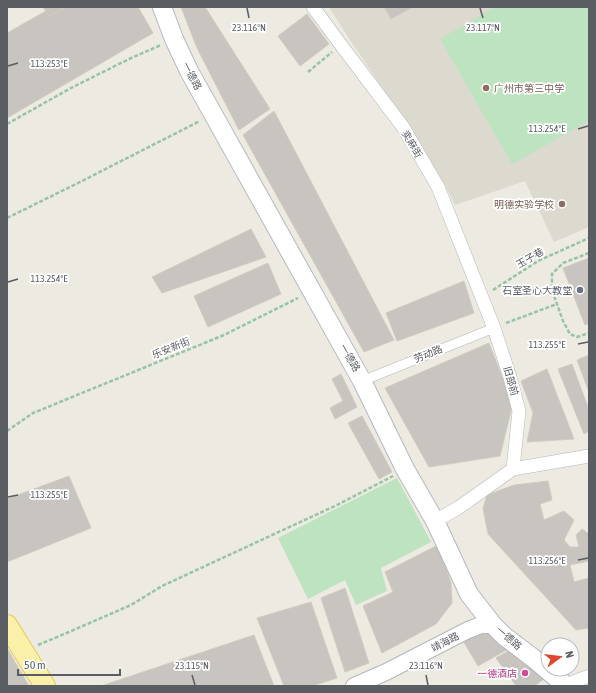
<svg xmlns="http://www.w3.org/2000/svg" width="596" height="693" viewBox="0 0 596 693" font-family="'Asap Condensed','Noto Sans SC',sans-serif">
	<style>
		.education { fill: #dcd9cf }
		.green { fill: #bee3c0 }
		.building { fill: #c8c4bf; stroke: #d0ccc0 }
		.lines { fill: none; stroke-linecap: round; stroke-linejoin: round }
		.pedestrian-casing { stroke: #b4b7bb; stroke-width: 10 }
		.minor-casing { stroke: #b4b7bb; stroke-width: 14 }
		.tertiary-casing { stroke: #b4b7bb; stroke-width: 18 }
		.secondary-casing { stroke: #b5b8bd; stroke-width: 20 }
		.primary-casing { stroke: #eac75c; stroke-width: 22 }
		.path { stroke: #98c3a6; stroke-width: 2.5; stroke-dasharray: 4 2; stroke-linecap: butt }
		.pedestrian { stroke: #fff; stroke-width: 9 }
		.minor { stroke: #fff; stroke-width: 13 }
		.tertiary { stroke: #fff; stroke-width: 16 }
		.secondary { stroke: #fff; stroke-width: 18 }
		.primary { stroke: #fbf0a7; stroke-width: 20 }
		.ticks { fill: none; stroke: #5a5d62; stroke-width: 1.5 }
		.education-dot { fill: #8d6e63; stroke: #fff; stroke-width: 1.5 }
		.worship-dot { fill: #6b7280; stroke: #fff; stroke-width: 1.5 }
		.hotel-dot { fill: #d1479c; stroke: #fff; stroke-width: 1.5 }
		.labels { text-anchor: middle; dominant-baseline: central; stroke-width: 3.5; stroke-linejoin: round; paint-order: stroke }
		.street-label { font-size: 10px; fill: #5a5d62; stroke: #fff }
		.education-label { font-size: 10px; fill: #785e54; stroke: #fff; text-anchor: start }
		.worship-label { font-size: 10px; fill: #5b616d; stroke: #fff; text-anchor: end }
		.hotel-label { font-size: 10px; fill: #b23c85; stroke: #fff; text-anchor: end }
		.ticks-label { font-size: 10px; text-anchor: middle; fill: #5a5d62; stroke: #fff; stroke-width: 3.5; stroke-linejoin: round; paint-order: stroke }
	</style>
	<rect width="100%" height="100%" fill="#eceae1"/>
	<path class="education" d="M 329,7 L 589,7 L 589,227 L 554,242 L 525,181 L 455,205 L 445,185 L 412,132 L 352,43 Z"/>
	<path class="green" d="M 495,7 L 589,7 L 589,121 L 512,164 L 440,39 Z
		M 397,478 L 431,542 L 381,568 L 387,591 L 356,605 L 345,580 L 308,599 L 278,538 Z"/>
	<path class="building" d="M 43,7 L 67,7 L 49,16 Z
		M 67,7 L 138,7 L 153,33 L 7,118 L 7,33 L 46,11 L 49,16 Z
		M 181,7 L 205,7 L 270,109 L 239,130 L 197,48 Z
		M 384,7 L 413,7 L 391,19 Z
		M 307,14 L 329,44 L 300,66 L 278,36 Z
		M 274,111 L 394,340 L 364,352 L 243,135 Z
		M 251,229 L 266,257 L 162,293 L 152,277 Z
		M 589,258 L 589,323 L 585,325 L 563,268 Z
		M 268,263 L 281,294 L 208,327 L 194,296 Z
		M 464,281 L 474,313 L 397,341 L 386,313 Z
		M 489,343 L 508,392 L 512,407 L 500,456 L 429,467 L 385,388 Z
		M 589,355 L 589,392 L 577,360 Z
		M 572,364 L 589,410 L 589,431 L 584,434 L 558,369 Z
		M 547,369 L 574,439 L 527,442 L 533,413 L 521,381 Z
		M 341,374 L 357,407 L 335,419 L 330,408 L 343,401 L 332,379 Z
		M 362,416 L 392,472 L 379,479 L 348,423 Z
		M 69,476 L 91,528 L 7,562 L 7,499 Z
		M 548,481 L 552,500 L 540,504 L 544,520 L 564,511 L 574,520 L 564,540 L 570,547 L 579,547 L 576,535 L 582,529 L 589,534 L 589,561 L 570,565 L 574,582 L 589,578 L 589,628 L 576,630 L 488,534 L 483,508 L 487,495 L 514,485 Z
		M 438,545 L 451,583 L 452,603 L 436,624 L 382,653 L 363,606 L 393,592 L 385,572 Z
		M 345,588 L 369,663 L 345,672 L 321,598 Z
		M 311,602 L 337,678 L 312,686 L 284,686 L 257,618 Z
		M 489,629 L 510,648 L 478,666 L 462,639 Z
		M 254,635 L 274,686 L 101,686 Z
		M 8,650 L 29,686 L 7,686 Z
		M 510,650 L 547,677 L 534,686 L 516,686 L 496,658 Z"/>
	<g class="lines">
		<defs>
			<path id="pedestrian" d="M 362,381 L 494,328"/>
			<path id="minor" d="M 313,7 L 341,45 L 403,127 L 438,187 L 494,328 L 510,377 L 519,411 L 513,469
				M 435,521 L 458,508 L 513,469 L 589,456
				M 565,685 L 589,676"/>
			<path id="tertiary" d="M 354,686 L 386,672 L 468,630 L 481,625 L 493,625"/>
			<path id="secondary" d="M 162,7 L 174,39 L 189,71 L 362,381 L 405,469 L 435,521 L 469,594 L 493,625 L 504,636 L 533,658 L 566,686"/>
			<path id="primary" d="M 7,625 L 45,686"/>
		</defs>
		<use href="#pedestrian" class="pedestrian-casing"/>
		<use href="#minor" class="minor-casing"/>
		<use href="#tertiary" class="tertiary-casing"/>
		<use href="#secondary" class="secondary-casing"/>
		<use href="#primary" class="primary-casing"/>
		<path class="path" d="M 308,72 L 332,52
			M 7,124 L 71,88 L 129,59 L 161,45
			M 7,218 L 78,183 L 200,121
			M 589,253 L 563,263 L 552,274 L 552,290 L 563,321 L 570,334 L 577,337 L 589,333
			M 493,290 L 538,261 L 589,238
			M 506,323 L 557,304
			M 7,431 L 33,413 L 224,335 L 298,298
			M 38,645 L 69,632 L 131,605 L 162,586 L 337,505 L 393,476"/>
		<use href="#pedestrian" class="pedestrian"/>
		<use href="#minor" class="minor"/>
		<use href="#tertiary" class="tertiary"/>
		<use href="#secondary" class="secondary"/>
		<use href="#primary" class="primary"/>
	</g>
	<path class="ticks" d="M 247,8 L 249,18M 480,8 L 483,18M 8,66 L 18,63M 578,129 L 588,126M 8,282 L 18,279M 578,344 L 588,342M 8,497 L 18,495M 578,560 L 588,558M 192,675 L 195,685M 426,675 L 428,685"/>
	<g class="education-dot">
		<circle cx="486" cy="88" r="4"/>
		<circle cx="562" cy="204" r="4"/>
	</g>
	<circle class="worship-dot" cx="580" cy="290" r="4"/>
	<circle class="hotel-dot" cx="525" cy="673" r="4"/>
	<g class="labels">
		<g class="street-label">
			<text transform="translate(192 76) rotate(63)">一德路</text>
			<text transform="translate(412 144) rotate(59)">卖麻街</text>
			<text transform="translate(530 258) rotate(-30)">玉子巷</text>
			<text transform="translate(171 348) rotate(-22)">乐安新街</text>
			<text transform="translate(428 354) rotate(-22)">劳动路</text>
			<text transform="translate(350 358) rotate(60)">一德路</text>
			<text transform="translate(511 381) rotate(74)">旧部前</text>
			<text transform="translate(509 638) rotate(40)">一德路</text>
			<text transform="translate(445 642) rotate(-27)">靖海路</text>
		</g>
		<g class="education-label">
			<text x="494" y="88">广州市第三中学</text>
			<text x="554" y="204" text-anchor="end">明德实验学校</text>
		</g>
		<g class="worship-label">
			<text x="572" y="290">石室圣心大教堂</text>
		</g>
		<g class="hotel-label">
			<text x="517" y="673">一德酒店</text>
		</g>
	</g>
	<g class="ticks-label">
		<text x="249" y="31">23.116°N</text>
		<text x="483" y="31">23.117°N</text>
		<text x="49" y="67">113.253°E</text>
		<text x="547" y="132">113.254°E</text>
		<text x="49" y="282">113.254°E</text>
		<text x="547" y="348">113.255°E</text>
		<text x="49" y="498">113.255°E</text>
		<text x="547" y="564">113.256°E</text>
		<text x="192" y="669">23.115°N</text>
		<text x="426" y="669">23.116°N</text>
	</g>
	<rect width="596" height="693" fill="none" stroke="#5a5d62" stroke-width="16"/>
	<g transform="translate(560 657) rotate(75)"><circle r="19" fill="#ffffff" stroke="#bdbec0"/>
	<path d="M0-3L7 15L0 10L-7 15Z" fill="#e04733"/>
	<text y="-6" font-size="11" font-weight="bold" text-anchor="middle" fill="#5a5d62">N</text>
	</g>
	<path d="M18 669v6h102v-6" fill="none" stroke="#5a5d62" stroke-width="2"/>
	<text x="24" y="669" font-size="12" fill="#5a5d62" stroke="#ffffff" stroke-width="3" paint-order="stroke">50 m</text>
</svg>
